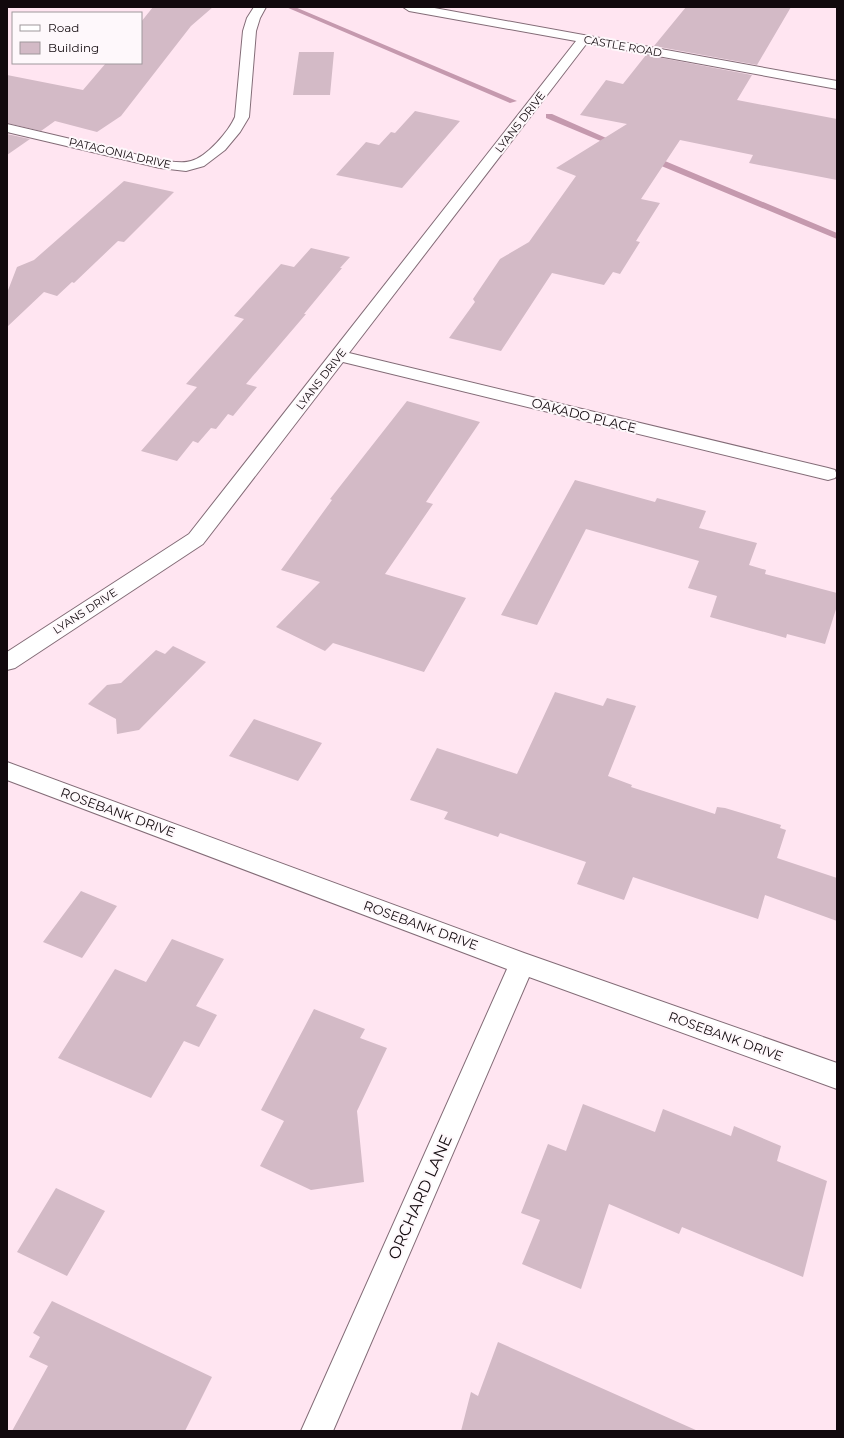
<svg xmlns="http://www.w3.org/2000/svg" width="844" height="1438" viewBox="0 0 844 1438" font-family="Montserrat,sans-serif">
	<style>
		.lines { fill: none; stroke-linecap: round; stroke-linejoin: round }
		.stream { fill: #c599ae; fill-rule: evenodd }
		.building { fill: #d3bac6 }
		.minor-casing { stroke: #836c77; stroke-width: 2 }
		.minor { fill: #fff; fill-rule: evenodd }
		.labels { text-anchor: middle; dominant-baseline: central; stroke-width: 4; stroke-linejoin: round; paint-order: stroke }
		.far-street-label { font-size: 11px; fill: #11090d; stroke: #fef8fb }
		.street-label { font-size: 13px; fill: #11090d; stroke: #fef8fb }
		.near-street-label { font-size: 16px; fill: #11090d; stroke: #fef8fb }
	</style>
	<rect width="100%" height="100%" fill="#ffe5f1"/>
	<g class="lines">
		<path class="stream" d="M 286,7 L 295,7 L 517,101 L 510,103 Z
			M 546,114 L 552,114 L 622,145 L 615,147 L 546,118 Z
			M 647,156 L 653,156 L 837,233 L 837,239 L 647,160 Z"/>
	</g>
	<path class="building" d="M 153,7 L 213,7 L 191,26 L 121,116 L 97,132 L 55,121 L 41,131 L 7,123 L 7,75 L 83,90 L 106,63 L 141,63 L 141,22 Z
		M 686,7 L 791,7 L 757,65 L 654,46 Z
		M 299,52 L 334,52 L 330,95 L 293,95 Z
		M 646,55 L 752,75 L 737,100 L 837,119 L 837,180 L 749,163 L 753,155 L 680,140 L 641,199 L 660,203 L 636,241 L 640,242 L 620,274 L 613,272 L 604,285 L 552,273 L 501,351 L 449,338 L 475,302 L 473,299 L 500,259 L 529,242 L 576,176 L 556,168 L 627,124 L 580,115 L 606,80 L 623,84 Z
		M 415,111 L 460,121 L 402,188 L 336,175 L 366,142 L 379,145 L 391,132 L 395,133 Z
		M 7,134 L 30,139 L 7,155 Z
		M 124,181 L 174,192 L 124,242 L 118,241 L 74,283 L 72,282 L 57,296 L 44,292 L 7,327 L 7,293 L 17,267 L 34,260 Z
		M 311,248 L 350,257 L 340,268 L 342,268 L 304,314 L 306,314 L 246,384 L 257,387 L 233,416 L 228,414 L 216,429 L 211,428 L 198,443 L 193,441 L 177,461 L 141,451 L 197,387 L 186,384 L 244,319 L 234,316 L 281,264 L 294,267 Z
		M 407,401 L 480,422 L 426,502 L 433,504 L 385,574 L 466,598 L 424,672 L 333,643 L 325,651 L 276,627 L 320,582 L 281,570 L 332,500 L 330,499 Z
		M 575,480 L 655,502 L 657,498 L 706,511 L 699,528 L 757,543 L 749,565 L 766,570 L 765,574 L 837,593 L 837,606 L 825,644 L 787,634 L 786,638 L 710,617 L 717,596 L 688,588 L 699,561 L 586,529 L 537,625 L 501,615 Z
		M 173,646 L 206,662 L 139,730 L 117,734 L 116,719 L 88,704 L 107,685 L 121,683 L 156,650 L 165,654 Z
		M 555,692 L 603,706 L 607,698 L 636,706 L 608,776 L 632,785 L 631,787 L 715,814 L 717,807 L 725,808 L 781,825 L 780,828 L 786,830 L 777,858 L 837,878 L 837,921 L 765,895 L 758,919 L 633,877 L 624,900 L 577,884 L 586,862 L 500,833 L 498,837 L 444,819 L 448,812 L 410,800 L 437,748 L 517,774 Z
		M 254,719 L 322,743 L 298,781 L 229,756 Z
		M 81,891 L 117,906 L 82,958 L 43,942 Z
		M 172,939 L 224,959 L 196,1006 L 217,1015 L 199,1047 L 184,1041 L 151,1098 L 58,1058 L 115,969 L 146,982 Z
		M 314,1009 L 365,1029 L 360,1038 L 387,1048 L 357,1111 L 364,1182 L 311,1190 L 260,1166 L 284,1121 L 261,1110 Z
		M 583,1104 L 655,1132 L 663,1109 L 731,1136 L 734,1126 L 781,1146 L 777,1161 L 827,1181 L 803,1277 L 682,1227 L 679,1234 L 609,1204 L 581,1289 L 522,1264 L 540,1220 L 521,1213 L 548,1144 L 566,1151 Z
		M 56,1188 L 105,1211 L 67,1276 L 17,1252 Z
		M 52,1301 L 212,1377 L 185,1431 L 12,1431 L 48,1366 L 29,1357 L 40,1337 L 33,1333 Z
		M 498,1342 L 698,1431 L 461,1431 L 471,1392 L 478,1396 Z"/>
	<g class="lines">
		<defs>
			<path id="minor" d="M 254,7 L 266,7 L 260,18 L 256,31 L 249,117 L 240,132 L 225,150 L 204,166 L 186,171 L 160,168 L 7,132 L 7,124 L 160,160 C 170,161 182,164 191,161 C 207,157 229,131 235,117 L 243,31 L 247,18 Z
				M 403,7 L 429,7 L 837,81 L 837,89 L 587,43 L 349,353 L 828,468 L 835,470 L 837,475 L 835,478 L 828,480 L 343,362 L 203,544 L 15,668 L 7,670 L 7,652 L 189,534 L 576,41 L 409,11 Z
				M 7,762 L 524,953 L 837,1063 L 837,1089 L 529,977 L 333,1431 L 301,1431 L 507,969 L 7,780 Z"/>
		</defs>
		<use href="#minor" class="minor-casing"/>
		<use href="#minor" class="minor"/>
	</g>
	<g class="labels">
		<g class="far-street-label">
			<text transform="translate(623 46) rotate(10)">CASTLE ROAD</text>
			<text transform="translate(520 122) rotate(-52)">LYANS DRIVE</text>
			<text transform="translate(120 153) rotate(13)">PATAGONIA DRIVE</text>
			<text transform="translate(321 379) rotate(-52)">LYANS DRIVE</text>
			<text transform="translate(85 611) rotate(-33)">LYANS DRIVE</text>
		</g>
		<g class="street-label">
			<text transform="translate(584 415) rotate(14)">OAKADO PLACE</text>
			<text transform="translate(118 812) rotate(20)">ROSEBANK DRIVE</text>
			<text transform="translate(421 925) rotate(20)">ROSEBANK DRIVE</text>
			<text transform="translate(726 1036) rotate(20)">ROSEBANK DRIVE</text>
		</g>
		<g class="near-street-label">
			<text transform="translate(420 1197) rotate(-66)">ORCHARD LANE</text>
		</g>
	</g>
	<rect width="844" height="1438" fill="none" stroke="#11090d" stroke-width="16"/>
	<rect x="12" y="12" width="130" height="52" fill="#fef8fb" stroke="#9f989c"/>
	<rect x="20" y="25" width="20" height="6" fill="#ffffff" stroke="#9f989c"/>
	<text x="48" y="32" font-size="12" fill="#11090d">Road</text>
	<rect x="20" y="42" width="20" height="12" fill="#d3bac6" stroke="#9f989c"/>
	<text x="48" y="52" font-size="12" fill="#11090d">Building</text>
</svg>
